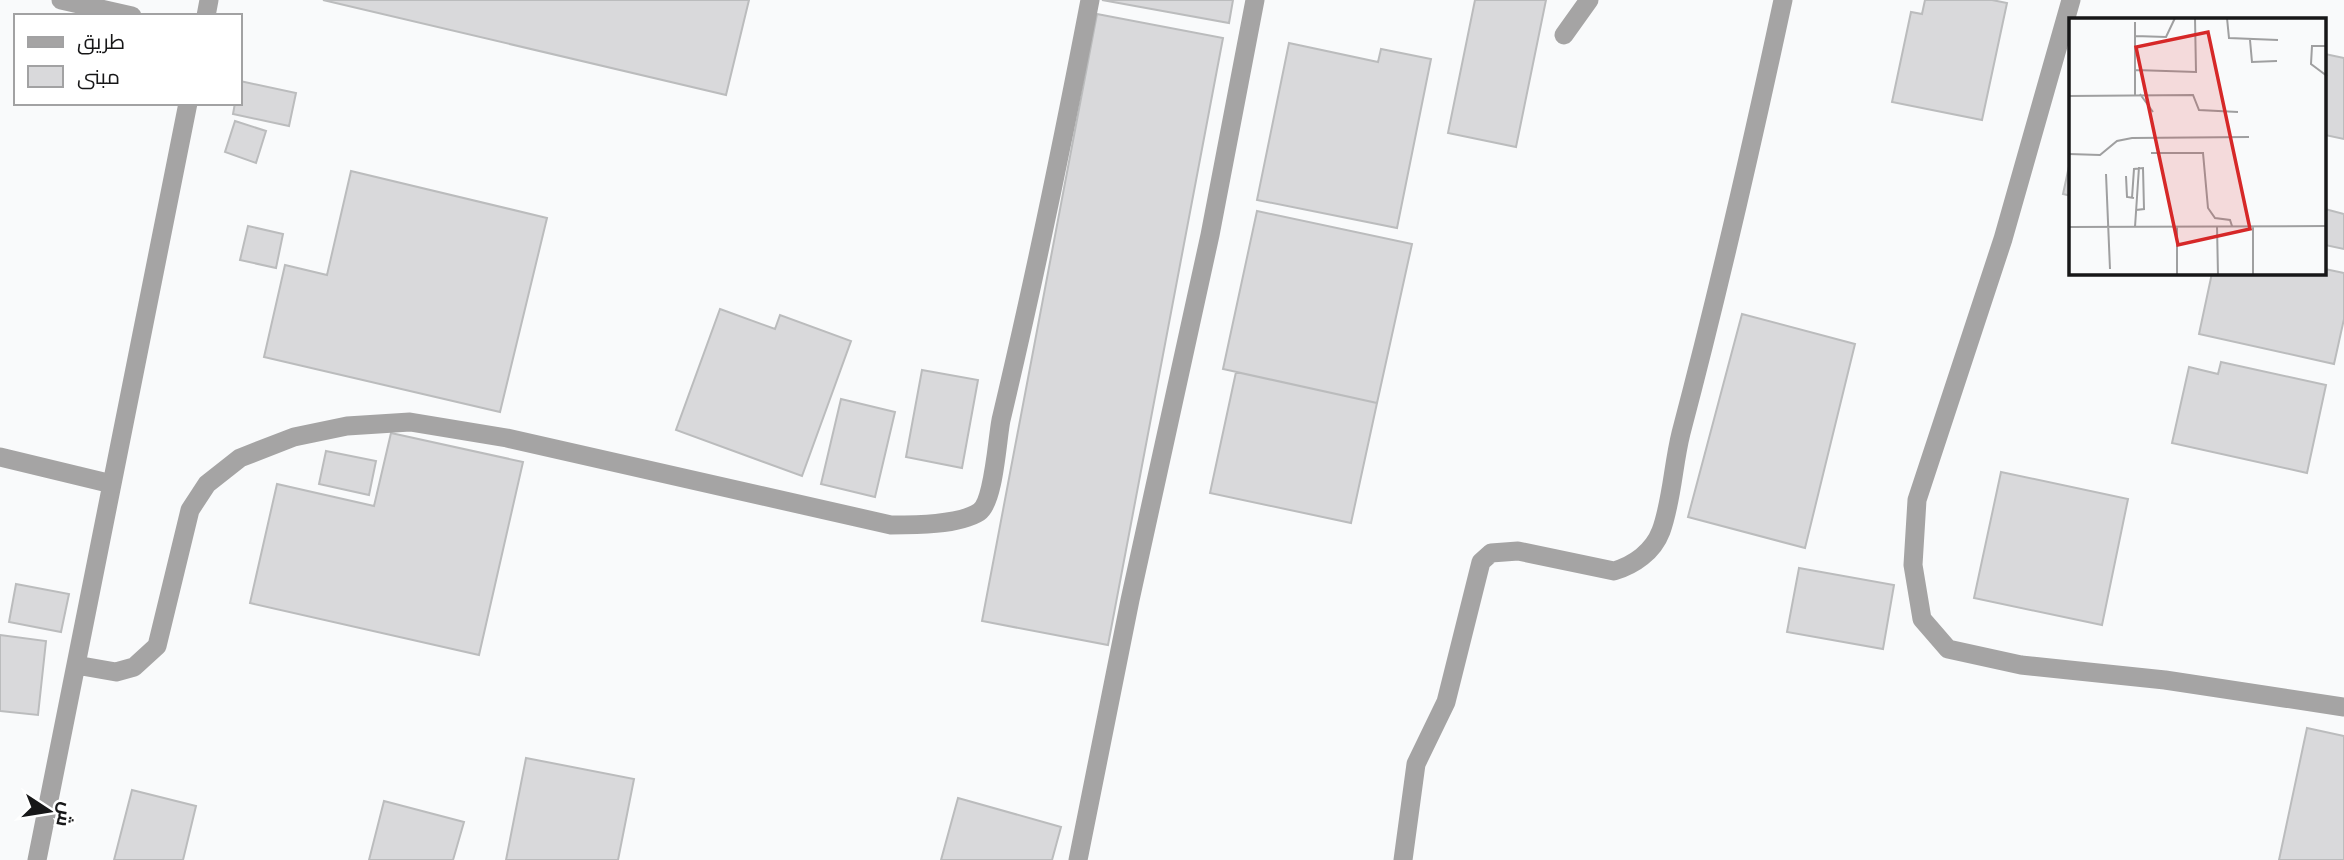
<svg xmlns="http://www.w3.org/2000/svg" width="2344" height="860" viewBox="0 0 2344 860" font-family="'Golos Text',Cairo,sans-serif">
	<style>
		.building { fill: #d9d9db; stroke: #bbbcbd; stroke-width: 2 }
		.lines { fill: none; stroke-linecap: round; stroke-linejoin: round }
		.minor { stroke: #a5a4a4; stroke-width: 19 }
		.inset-road { fill: none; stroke: #9f9fa0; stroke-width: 2 }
		.view { fill: #d62828; fill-opacity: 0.15; stroke: #d62828; stroke-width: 3.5 }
		.inset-edge { fill: none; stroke: #171718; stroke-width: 3.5 }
	</style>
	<rect width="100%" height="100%" fill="#f9fafb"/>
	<path class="building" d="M 323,0 L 749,0 L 726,95 Z
		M 1102,0 L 1233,0 L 1229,23 Z
		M 1475,0 L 1546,0 L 1516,147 L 1448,133 Z
		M 1925,0 L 1992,0 L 2007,3 L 1982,120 L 1892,102 L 1911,12 L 1922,14 Z
		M 1097,14 L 1223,38 L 1108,645 L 982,621 Z
		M 1289,43 L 1378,62 L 1381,49 L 1431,59 L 1397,228 L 1257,200 Z
		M 2325,54 L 2344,58 L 2344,139 L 2325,135 Z
		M 240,81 L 296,93 L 289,126 L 233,114 L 235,103 L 240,103 Z
		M 235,121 L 266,131 L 256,163 L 225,152 Z
		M 2071,157 L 2071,196 L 2063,194 Z
		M 351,171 L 547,218 L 500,412 L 264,357 L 285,265 L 327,275 Z
		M 2325,209 L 2344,214 L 2344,249 L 2325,245 Z
		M 1257,211 L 1412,244 L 1377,403 L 1223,369 Z
		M 248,226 L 283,234 L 276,268 L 240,260 Z
		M 2325,269 L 2344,273 L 2344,319 L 2334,364 L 2199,334 L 2212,273 L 2325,273 Z
		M 720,309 L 775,329 L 780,315 L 851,341 L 802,476 L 676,430 Z
		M 1742,314 L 1855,344 L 1805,548 L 1688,517 Z
		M 2221,362 L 2326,385 L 2307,473 L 2172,443 L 2189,367 L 2218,374 Z
		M 922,370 L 978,380 L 962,468 L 906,457 Z
		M 1236,372 L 1377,403 L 1351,523 L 1210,493 Z
		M 841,399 L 895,412 L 875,497 L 821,484 Z
		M 391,433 L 523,462 L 479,655 L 250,603 L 277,484 L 374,506 Z
		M 326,451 L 376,461 L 369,495 L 319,484 Z
		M 2001,472 L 2128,499 L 2102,625 L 1974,598 Z
		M 1799,568 L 1894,585 L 1883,649 L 1787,632 Z
		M 16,584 L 69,594 L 61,632 L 9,622 Z
		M 0,635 L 46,641 L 38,715 L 0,711 Z
		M 2307,728 L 2344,736 L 2344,860 L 2279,860 Z
		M 526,758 L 634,779 L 618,860 L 506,860 Z
		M 132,790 L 196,806 L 183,860 L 114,860 Z
		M 958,798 L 1061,827 L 1052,860 L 941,860 Z
		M 384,801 L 464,822 L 453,860 L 369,860 Z"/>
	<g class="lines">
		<path class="minor" d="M 61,0 L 132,16
			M 2071,0 L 2003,239 L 1917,500 L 1913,565 L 1922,619 L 1948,649 L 2021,665 L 2165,680 L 2344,707
			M 206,16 L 209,0
			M 1564,35 L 1589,0
			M 0,457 L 112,484
			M 76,665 L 116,672 L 134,667 L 157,646 L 190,510 L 207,484 L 240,458 L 294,437 L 347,426 L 410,422 L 507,438 L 891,525 C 914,525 959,525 979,512 C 994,502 997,440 1001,420 C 1034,281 1063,141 1090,0
			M 37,860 L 188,103
			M 1078,860 L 1130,600 L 1210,235 L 1255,0
			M 1403,860 L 1416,764 L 1446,702 L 1481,562 L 1491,553 L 1518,551 L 1614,571 C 1634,565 1653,552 1661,531 C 1672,501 1673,465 1681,433 C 1719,289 1752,145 1783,0"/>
	</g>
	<g transform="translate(2069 18)">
		<rect width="257" height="257" fill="#f9fafb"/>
		<path class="inset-road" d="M 158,0 L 160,20 L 209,22M 66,18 L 97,19 L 106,0M 181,22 L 183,44 L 208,43M 258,28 L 243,28 L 242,46 L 258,58M 66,52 L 127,54 L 126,0M 71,76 L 84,94M 66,77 L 66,4M 0,78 L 124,77 L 130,92 L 169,94M 82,135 L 134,135 L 139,190 L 146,200 L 161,202 L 163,208M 0,136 L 31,137 L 48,123 L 63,120 L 180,119M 37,156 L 41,251M 57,158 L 58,179 L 65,180M 63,180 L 65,151 L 74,150 L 75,191 L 67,192M 148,208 L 149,257M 184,208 L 184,257M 0,209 L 258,208M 66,209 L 70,149M 108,209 L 108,257"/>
		<path class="view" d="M 139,14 L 181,211 L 109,227 L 67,29 Z"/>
		<rect width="257" height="257" class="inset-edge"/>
	</g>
	<rect x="14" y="14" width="228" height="91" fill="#ffffff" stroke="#a2a2a3" stroke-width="2"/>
	<rect x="28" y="37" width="35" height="10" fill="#a5a4a4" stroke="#a2a2a3" stroke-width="2"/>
	<text x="77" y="49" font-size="21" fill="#171718">طريق</text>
	<rect x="28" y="66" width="35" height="21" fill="#d9d9db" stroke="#a2a2a3" stroke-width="2"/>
	<text x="77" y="84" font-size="21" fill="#171718">مبنى</text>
	<g transform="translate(49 811) rotate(102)" stroke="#ffffff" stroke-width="5" paint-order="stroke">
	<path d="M0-5L12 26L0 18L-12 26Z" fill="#171718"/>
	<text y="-10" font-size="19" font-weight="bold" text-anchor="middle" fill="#171718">ش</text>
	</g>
</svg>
